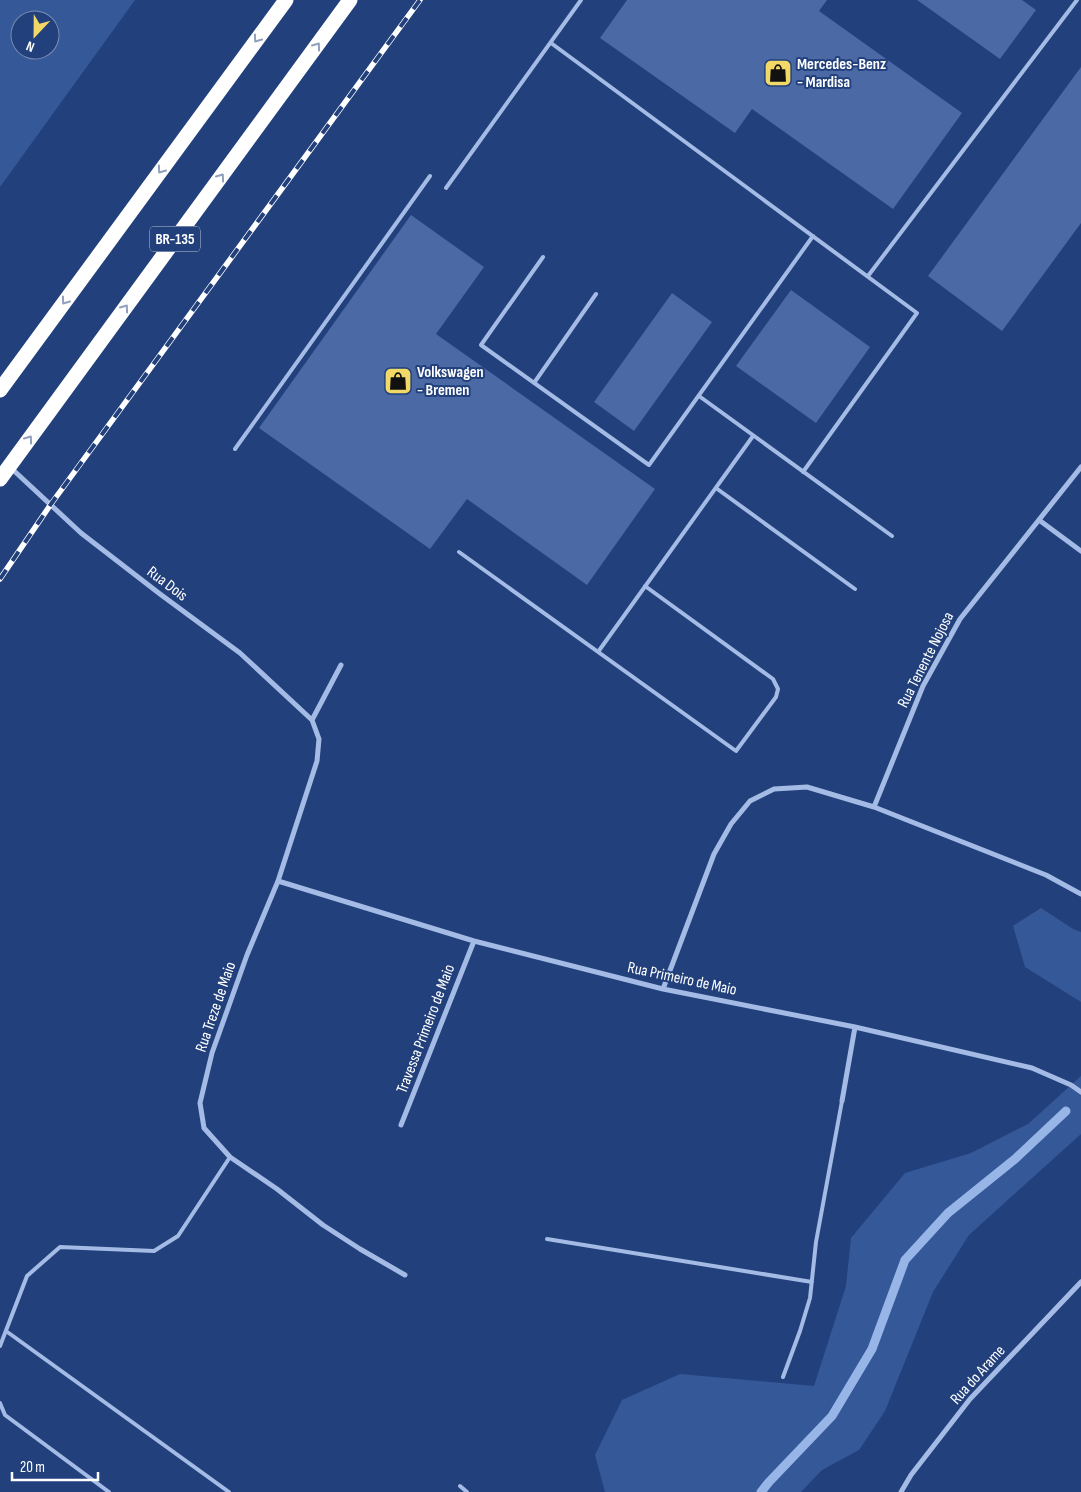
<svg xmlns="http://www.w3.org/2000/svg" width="1081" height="1492" viewBox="0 0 1081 1492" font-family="'Sofia Sans Condensed',sans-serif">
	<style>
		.green { fill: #355899; fill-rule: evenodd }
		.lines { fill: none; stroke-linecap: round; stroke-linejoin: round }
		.stream { stroke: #98b5e7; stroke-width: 9 }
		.building { fill: #4a69a5 }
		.lane { stroke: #a4bbe6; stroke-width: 4 }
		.street { stroke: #a4bbe6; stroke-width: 5 }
		.highway { stroke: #fff; stroke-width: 15 }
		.rail-casing { stroke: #fff; stroke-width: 5.5 }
		.rail { stroke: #22407b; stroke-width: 4; stroke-dasharray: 11; stroke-linecap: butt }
		.oneway { stroke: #90a0bd }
		.labels { text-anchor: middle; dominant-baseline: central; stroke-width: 4; stroke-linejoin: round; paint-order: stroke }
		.shield { fill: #22407b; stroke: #bdc6d7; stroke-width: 1 }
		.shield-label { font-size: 15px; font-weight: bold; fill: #fff }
		.poi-label { font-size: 16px; font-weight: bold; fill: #fff; stroke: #22407b; text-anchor: start }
		.street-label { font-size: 16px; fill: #fff; stroke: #22407b }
	</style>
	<rect width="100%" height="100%" fill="#22407b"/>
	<path class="green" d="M 0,0 L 135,0 L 0,187 ZM 20,20 L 50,20 L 50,50 L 20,50 Z
		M 1041,908 L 1073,929 L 1081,932 L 1081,1002 L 1025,967 L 1013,926 Z
		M 1081,1076 L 1081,1134 L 969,1235 L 933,1292 L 885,1411 L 859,1450 L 822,1470 L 801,1492 L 605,1492 L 595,1455 L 622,1400 L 680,1374 L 814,1386 L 846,1286 L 851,1238 L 905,1173 L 971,1153 L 1028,1124 Z"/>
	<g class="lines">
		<path class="stream" d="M 761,1492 L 769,1482 L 832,1416 L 872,1349 L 905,1260 L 948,1213 L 1015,1159 L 1066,1111"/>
	</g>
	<path class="building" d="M 627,0 L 827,0 L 819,11 L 962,113 L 893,209 L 752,109 L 735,133 L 600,38 Z
		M 917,0 L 1022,0 L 1036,10 L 1000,59 Z
		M 1081,67 L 1081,223 L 1002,331 L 928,276 Z
		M 411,215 L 484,267 L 436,334 L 655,489 L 587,585 L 467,499 L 430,549 L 259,428 Z
		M 791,290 L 870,347 L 816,423 L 736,366 Z
		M 672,293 L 712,322 L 634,431 L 594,402 Z"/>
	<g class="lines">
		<path class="lane" d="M 551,43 L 917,313 L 803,472
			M 446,188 L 581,0
			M 543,257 L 481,345 L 649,465 L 813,236
			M 868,276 L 1077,0
			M 534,383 L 596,294
			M 699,396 L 892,536
			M 235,449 L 430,176
			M 716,488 L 855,589
			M 459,552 L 736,751 L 776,697 L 778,689 L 773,679 L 645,586
			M 598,652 L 753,436
			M 547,1239 L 812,1282
			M 6,1331 L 229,1492
			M 0,1346 L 27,1276 L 60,1247 L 154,1251 L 178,1236 L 230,1157
			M 783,1377 L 800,1331 L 810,1298 L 816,1242 L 842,1101
			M 0,1403 L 5,1415 L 109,1492
			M 460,1486 L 467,1492"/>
		<path class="street" d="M 11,468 L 81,533 L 160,594 L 240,653 L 312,720
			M 1039,520 L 1081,551
			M 341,665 L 312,720 L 319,739 L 317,761 L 278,881 L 247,955 L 212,1053 L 200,1103 L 204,1128 L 230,1157 L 277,1189 L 323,1225 L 360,1249 L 405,1275
			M 874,807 L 923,686 L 960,619 L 1081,467
			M 278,881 L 474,941 L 663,989 L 855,1027 L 1032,1068 L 1071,1085 L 1081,1092
			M 663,989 L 714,854 L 731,824 L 750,801 L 774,789 L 807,787 L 874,807 L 1046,875 L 1081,894
			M 842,1101 L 855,1027
			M 401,1125 L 474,941
			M 901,1492 L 911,1475 L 970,1399 L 1081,1282"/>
		<path class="highway" d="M 0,390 L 286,0
			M 0,479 L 350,0"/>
		<defs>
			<path id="rail" d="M 0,579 L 51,504 L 420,0"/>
		</defs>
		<use href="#rail" class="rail-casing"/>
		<use href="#rail" class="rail"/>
	</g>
	<defs><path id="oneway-chevron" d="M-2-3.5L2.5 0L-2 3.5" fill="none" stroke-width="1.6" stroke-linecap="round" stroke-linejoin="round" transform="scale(1.25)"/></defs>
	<g class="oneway">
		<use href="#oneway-chevron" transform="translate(257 39) rotate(126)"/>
		<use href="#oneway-chevron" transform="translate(317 46) rotate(-54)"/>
		<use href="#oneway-chevron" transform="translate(161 170) rotate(126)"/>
		<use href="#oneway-chevron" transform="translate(221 177) rotate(-54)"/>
		<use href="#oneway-chevron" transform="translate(65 301) rotate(126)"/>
		<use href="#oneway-chevron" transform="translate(125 308) rotate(-54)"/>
		<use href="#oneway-chevron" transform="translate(29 439) rotate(-54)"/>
	</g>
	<defs>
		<symbol id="shop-square" viewBox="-11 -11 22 22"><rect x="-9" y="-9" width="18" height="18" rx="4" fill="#f2d866" stroke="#22407b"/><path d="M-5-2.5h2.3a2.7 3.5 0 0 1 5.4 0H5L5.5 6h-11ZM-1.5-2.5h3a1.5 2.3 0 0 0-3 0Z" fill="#111"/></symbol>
	</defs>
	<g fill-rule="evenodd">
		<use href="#shop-square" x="762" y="57" width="32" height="32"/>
		<use href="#shop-square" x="382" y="365" width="32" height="32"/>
	</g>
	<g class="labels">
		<rect class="shield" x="150" y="226.5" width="50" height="25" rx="4"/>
		<g class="shield-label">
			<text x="175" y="239">BR-135</text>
		</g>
		<g class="poi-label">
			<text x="797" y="64">Mercedes-Benz<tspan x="797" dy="18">- Mardisa</tspan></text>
			<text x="417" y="372">Volkswagen<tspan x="417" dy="18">- Bremen</tspan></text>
		</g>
		<g class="street-label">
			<text transform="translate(167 584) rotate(37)">Rua Dois</text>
			<text transform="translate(926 660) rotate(-63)">Rua Tenente Nojosa</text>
			<text transform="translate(682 979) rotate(12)">Rua Primeiro de Maio</text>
			<text transform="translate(216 1007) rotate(-71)">Rua Treze de Maio</text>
			<text transform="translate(426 1029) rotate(-69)">Travessa Primeiro de Maio</text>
			<text transform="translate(978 1375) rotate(-48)">Rua do Arame</text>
		</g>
	</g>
	<g transform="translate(35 35) rotate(202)"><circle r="24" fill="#22407b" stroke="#7a8cb0"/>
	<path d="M0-4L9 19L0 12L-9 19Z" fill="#f2d866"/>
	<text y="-8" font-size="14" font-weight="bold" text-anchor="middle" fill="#ffffff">N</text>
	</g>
	<path d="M12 1472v8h86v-8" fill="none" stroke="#ffffff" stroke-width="2.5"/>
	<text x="20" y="1472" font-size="15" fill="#ffffff" stroke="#22407b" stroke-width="4" paint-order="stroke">20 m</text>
</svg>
